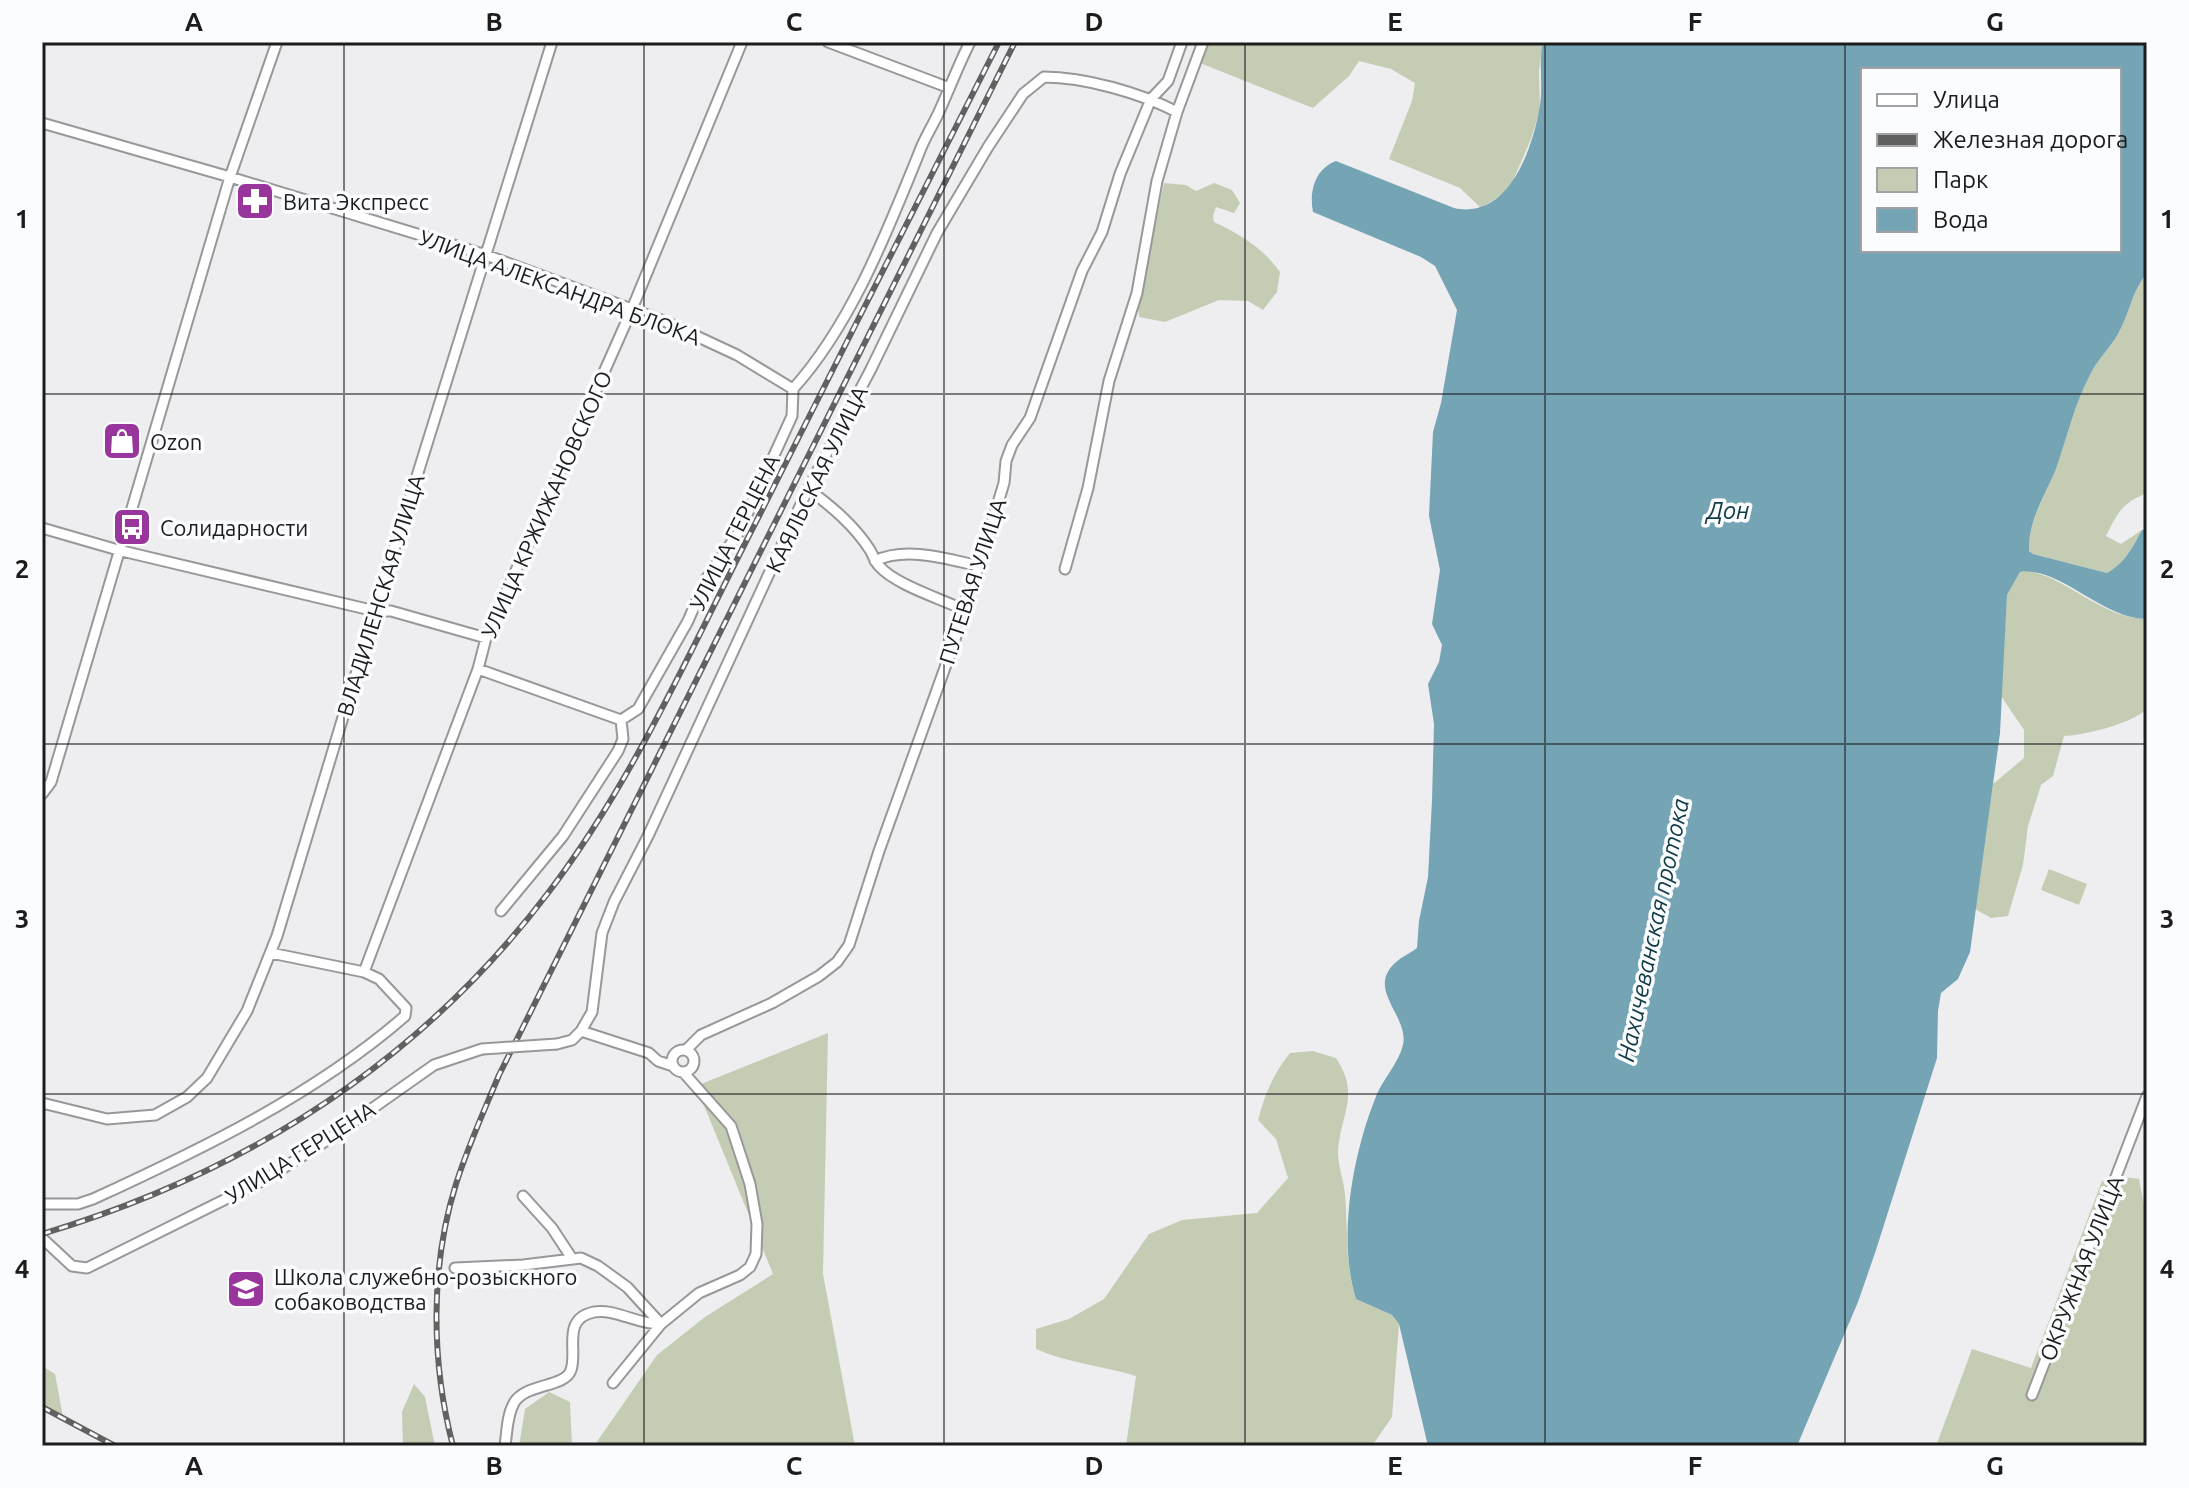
<svg xmlns="http://www.w3.org/2000/svg" width="2189" height="1488" viewBox="0 0 2189 1488" font-family="Ubuntu,sans-serif">
	<style>
		.green { fill: #c4cdb4 }
		.water { fill: #75a5b4; fill-rule: evenodd }
		.lines { fill: none; stroke-linecap: round; stroke-linejoin: round }
		.street-casing { stroke: #98989a; stroke-width: 13 }
		.street { stroke: #fff; stroke-width: 9 }
		.rail-casing { stroke: #616162; stroke-width: 6 }
		.rail { stroke: #fbfcfe; stroke-width: 3; stroke-dasharray: 9; stroke-linecap: butt }
		.street-bridge-casing { stroke: #98989a; stroke-width: 13; stroke-linecap: butt }
		.street-bridge { stroke: #fff; stroke-width: 9 }
		.grid { fill: none; stroke: #1c1c1d; stroke-width: 2; stroke-opacity: 0.55 }
		.labels { text-anchor: middle; dominant-baseline: central; stroke-width: 7; stroke-linejoin: round; paint-order: stroke }
		.poi-label { font-size: 22px; fill: #1c1c1d; stroke: #fbfcfe; text-anchor: start }
		.street-label { font-size: 22px; fill: #1c1c1d; stroke: #fbfcfe }
		.water-label { font-size: 24px; font-style: italic; fill: #0f3b47; stroke: #fbfcfe }
		.neatline { fill: none; stroke: #1c1c1d; stroke-width: 3 }
		.grid-label { font-size: 26px; text-anchor: middle; font-weight: bold; fill: #1c1c1d }
	</style>
	<rect width="100%" height="100%" fill="#eeeef1"/>
	<path class="green" d="M 1208,42 L 1543,42 L 1539,71 L 1540,109 L 1531,139 L 1509,190 L 1481,208 L 1460,188 L 1389,159 L 1412,101 L 1415,83 L 1391,69 L 1359,61 L 1349,76 L 1313,108 L 1200,63 Z
		M 1164,183 L 1186,185 L 1196,191 L 1214,183 L 1232,190 L 1240,203 L 1234,213 L 1216,207 L 1213,216 L 1214,222 C 1240,234 1264,249 1280,272 L 1277,292 L 1263,310 L 1248,301 L 1219,300 L 1165,322 L 1139,317 L 1138,304 Z
		M 2147,273 L 2147,493 C 2122,503 2118,512 2106,536 L 2121,544 L 2142,530 C 2132,548 2125,563 2107,573 L 2033,554 L 2029,551 C 2028,520 2045,497 2056,469 C 2067,438 2074,405 2090,375 C 2097,360 2110,348 2118,334 C 2130,313 2131,293 2147,273 Z
		M 2030,571 C 2070,580 2104,619 2147,619 L 2147,709 C 2130,724 2086,735 2064,736 L 2053,776 L 2041,785 L 2028,826 L 2023,865 L 2008,916 L 1991,918 L 1975,909 L 1993,784 L 2024,758 L 2024,730 L 2001,696 L 2007,595 L 2020,572 Z
		M 2049,869 L 2087,884 L 2079,905 L 2041,890 Z
		M 828,1033 L 823,1274 L 855,1446 L 594,1446 L 657,1355 L 705,1317 L 773,1274 L 696,1086 Z
		M 1313,1051 L 1336,1058 C 1361,1095 1340,1115 1338,1152 C 1338,1166 1344,1181 1345,1195 C 1348,1230 1345,1265 1356,1299 L 1392,1315 L 1399,1324 L 1392,1417 L 1372,1446 L 1126,1446 L 1136,1376 C 1103,1366 1067,1363 1036,1349 L 1036,1329 L 1069,1319 L 1104,1299 L 1149,1234 L 1182,1220 L 1257,1213 L 1288,1178 L 1276,1139 L 1258,1120 C 1265,1094 1273,1074 1290,1053 Z
		M 2123,1177 L 2139,1179 L 2147,1220 L 2147,1446 L 1936,1446 L 1972,1349 L 2031,1368 L 2102,1181 Z
		M 42,1366 L 55,1374 L 63,1417 L 42,1406 Z
		M 414,1384 L 425,1397 L 435,1446 L 403,1446 L 402,1412 Z
		M 549,1392 L 570,1402 L 572,1446 L 519,1446 L 525,1409 Z"/>
	<path class="water" d="M 1543,42 L 2147,42 L 2147,273 C 2131,293 2130,313 2118,334 C 2110,348 2097,360 2090,375 C 2074,405 2067,438 2056,469 C 2045,496 2028,520 2029,551 L 2033,554 L 2107,573 C 2125,563 2132,548 2142,530 L 2147,529 L 2147,619 C 2103,620 2060,566 2020,572 L 2007,595 L 2000,733 L 1970,952 L 1958,979 L 1941,993 L 1938,1011 L 1937,1058 L 1875,1253 L 1858,1302 L 1797,1446 L 1428,1446 L 1399,1324 L 1392,1315 L 1356,1299 C 1337,1238 1353,1152 1377,1094 C 1384,1078 1399,1062 1403,1045 C 1409,1017 1369,992 1392,966 C 1399,958 1409,954 1417,948 L 1419,921 L 1428,877 L 1432,800 L 1434,724 L 1428,684 L 1439,662 L 1442,645 L 1432,624 L 1440,570 L 1429,516 L 1433,432 L 1441,403 L 1457,310 L 1435,266 L 1421,257 L 1313,212 C 1309,191 1315,169 1336,161 L 1454,208 C 1507,220 1531,153 1539,111 C 1544,89 1538,65 1543,42 ZM 1863,70 L 2119,70 L 2119,250 L 1863,250 Z"/>
	<g class="lines">
		<defs>
			<path id="street" d="M 828,42 L 947,87
				M 42,123 L 230,177 L 486,255 L 664,321 L 737,355 L 793,389
				M 808,489 C 831,506 854,525 870,550 C 873,555 875,562 879,566 C 896,585 939,598 962,609
				M 42,528 L 118,550 L 375,611 L 391,611 L 486,638
				M 875,561 C 906,546 947,559 979,566
				M 1065,569 L 1088,488 L 1109,381 L 1137,293 L 1157,181 L 1177,112 L 1203,42
				M 478,669 L 621,720
				M 42,794 L 51,782 L 230,177 L 277,42
				M 501,911 L 563,836 L 618,751 L 623,739 L 621,720 L 638,709 L 688,621 L 706,579 L 739,532 L 792,416 L 793,389 C 851,325 887,232 919,153 C 924,139 932,127 938,114 C 949,90 958,66 970,42
				M 364,972 L 478,669 L 486,638 L 632,309 L 742,42
				M 581,1031 L 592,1012 L 602,933 L 614,902 L 648,836 L 808,489 L 871,369 L 937,233 L 988,147 L 1023,94 L 1044,77 C 1084,77 1141,93 1177,112
				M 557,1044 L 572,1040 L 581,1031 L 649,1053 L 658,1061 L 673,1066
				M672 1061a11 11 0 1 1 22 0a11 11 0 1 1-22 0Z
				M 686,1050 L 701,1035 L 772,1003 L 819,976 L 837,962 L 849,945 L 879,851 L 947,662 L 956,636 L 956,626 L 979,566 L 1004,483 L 1006,461 L 1012,445 L 1030,418 L 1082,271 L 1102,232 L 1120,174 L 1151,99 L 1168,81 L 1182,42
				M 42,1103 L 107,1119 L 155,1115 L 187,1097 L 207,1078 L 247,1011 L 277,936 L 375,611 L 552,42
				M 523,1196 L 552,1228 L 571,1257
				M 42,1204 L 78,1204 L 93,1199 C 202,1149 314,1095 405,1016 L 406,1008 L 379,979 L 364,972 L 271,953
				M 42,1238 L 72,1266 L 87,1268 L 266,1179 L 329,1139 L 434,1065 L 482,1049
				M 455,1268 L 523,1265 L 581,1258 L 598,1266 L 627,1287 L 661,1324
				M 613,1383 L 661,1324 L 699,1293 L 740,1275 L 750,1267 L 756,1254 L 757,1224 L 750,1184 L 731,1126 L 684,1073
				M 2032,1395 L 2147,1096
				M 505,1446 C 507,1432 507,1415 514,1403 C 525,1383 565,1388 571,1370 C 578,1350 561,1319 594,1312 C 614,1308 639,1325 661,1324"/>
		</defs>
		<use href="#street" class="street-casing"/>
		<use href="#street" class="street"/>
		<defs>
			<path id="rail" d="M 42,1234 C 245,1173 419,1063 548,893 C 635,779 693,644 758,518 C 838,359 918,201 999,42
				M 42,1407 L 115,1446
				M 453,1446 C 431,1362 430,1267 456,1184 C 468,1146 484,1111 499,1075 L 1015,42"/>
		</defs>
		<use href="#rail" class="rail-casing"/>
		<use href="#rail" class="rail"/>
		<defs>
			<path id="street-bridge" d="M 482,1049 L 557,1044"/>
		</defs>
		<use href="#street-bridge" class="street-bridge-casing"/>
		<use href="#street-bridge" class="street-bridge"/>
	</g>
	<path class="grid" d="M 344,42 L 344,1446M 644,42 L 644,1446M 944,42 L 944,1446M 1245,42 L 1245,1446M 1545,42 L 1545,1446M 1845,42 L 1845,1446M 42,394 L 2147,394M 42,744 L 2147,744M 42,1094 L 2147,1094"/>
	<defs>
		<symbol id="pharmacy-square" viewBox="-11 -11 22 22"><rect x="-9" y="-9" width="18" height="18" rx="4" fill="#99369d" stroke="#fbfcfe"/><path d="M-2-6h4v4h4v4h-4v4h-4v-4h-4v-4h4Z" fill="#fff"/></symbol>
		<symbol id="shop-square" viewBox="-11 -11 22 22"><rect x="-9" y="-9" width="18" height="18" rx="4" fill="#99369d" stroke="#fbfcfe"/><path d="M-5-2.5h2.3a2.7 3.5 0 0 1 5.4 0H5L5.5 6h-11ZM-1.5-2.5h3a1.5 2.3 0 0 0-3 0Z" fill="#fff"/></symbol>
		<symbol id="bus-square" viewBox="-11 -11 22 22"><rect x="-9" y="-9" width="18" height="18" rx="4" fill="#99369d" stroke="#fbfcfe"/><path d="M-5-6H5V4H4V6H2V4H-2V6H-4V4H-5ZM-3.5-4V0h7V-4ZM-3.5 1.2v1.5H-2V1.2ZM2 1.2v1.5H3.5V1.2Z" fill="#fff"/></symbol>
		<symbol id="school-square" viewBox="-11 -11 22 22"><rect x="-9" y="-9" width="18" height="18" rx="4" fill="#99369d" stroke="#fbfcfe"/><path d="M0-5L7-2L0 1L-7-2ZM-4 1L0 2.5L4 1V4Q0 6-4 4Z" fill="#fff"/></symbol>
	</defs>
	<g fill-rule="evenodd">
		<use href="#pharmacy-square" x="233" y="179" width="44" height="44"/>
		<use href="#shop-square" x="100" y="419" width="44" height="44"/>
		<use href="#bus-square" x="110" y="505" width="44" height="44"/>
		<use href="#school-square" x="224" y="1267" width="44" height="44"/>
	</g>
	<g class="labels">
		<g class="poi-label">
			<text x="283" y="201">Вита Экспресс</text>
			<text x="150" y="441">Ozon</text>
			<text x="160" y="527">Солидарности</text>
			<text x="274" y="1276">Школа служебно-розыскного<tspan x="274" dy="25">собаководства</tspan></text>
		</g>
		<g class="street-label">
			<text transform="translate(560 287) rotate(20)">УЛИЦА АЛЕКСАНДРА БЛОКА</text>
			<text transform="translate(816 479) rotate(-64)">КАЯЛЬСКАЯ УЛИЦА</text>
			<text transform="translate(546 504) rotate(-66)">УЛИЦА КРЖИЖАНОВСКОГО</text>
			<text transform="translate(734 532) rotate(-63)">УЛИЦА ГЕРЦЕНА</text>
			<text transform="translate(972 581) rotate(-72)">ПУТЕВАЯ УЛИЦА</text>
			<text transform="translate(380 595) rotate(-73)">ВЛАДИЛЕНСКАЯ УЛИЦА</text>
			<text transform="translate(300 1152) rotate(-32)">УЛИЦА ГЕРЦЕНА</text>
			<text transform="translate(2081 1268) rotate(-69)">ОКРУЖНАЯ УЛИЦА</text>
		</g>
		<g class="water-label">
			<text x="1728" y="510">Дон</text>
			<text transform="translate(1653 930) rotate(-78)">Нахичеванская протока</text>
		</g>
	</g>
	<rect width="2189" height="1488" fill="none" stroke="#fbfcfe" stroke-width="88"/>
	<rect x="1861" y="68" width="260" height="184" fill="#fbfcfe" stroke="#a2a2a4" stroke-width="2"/>
	<rect x="1877" y="94" width="40" height="12" fill="#ffffff" stroke="#a2a2a4" stroke-width="2"/>
	<text x="1933" y="108" font-size="24" fill="#1c1c1d">Улица</text>
	<rect x="1877" y="134" width="40" height="12" fill="#616162" stroke="#a2a2a4" stroke-width="2"/>
	<text x="1933" y="148" font-size="24" fill="#1c1c1d">Железная дорога</text>
	<rect x="1877" y="168" width="40" height="24" fill="#c4cdb4" stroke="#a2a2a4" stroke-width="2"/>
	<text x="1933" y="188" font-size="24" fill="#1c1c1d">Парк</text>
	<rect x="1877" y="208" width="40" height="24" fill="#75a5b4" stroke="#a2a2a4" stroke-width="2"/>
	<text x="1933" y="228" font-size="24" fill="#1c1c1d">Вода</text>
	<rect x="44" y="44" width="2101" height="1400" class="neatline"/>
	<g class="grid-label">
		<text x="194" y="31">A</text>
		<text x="494" y="31">B</text>
		<text x="794" y="31">C</text>
		<text x="1094" y="31">D</text>
		<text x="1395" y="31">E</text>
		<text x="1695" y="31">F</text>
		<text x="1995" y="31">G</text>
		<text x="22" y="228">1</text>
		<text x="2167" y="228">1</text>
		<text x="22" y="578">2</text>
		<text x="2167" y="578">2</text>
		<text x="22" y="928">3</text>
		<text x="2167" y="928">3</text>
		<text x="22" y="1278">4</text>
		<text x="2167" y="1278">4</text>
		<text x="194" y="1475">A</text>
		<text x="494" y="1475">B</text>
		<text x="794" y="1475">C</text>
		<text x="1094" y="1475">D</text>
		<text x="1395" y="1475">E</text>
		<text x="1695" y="1475">F</text>
		<text x="1995" y="1475">G</text>
	</g>
</svg>
